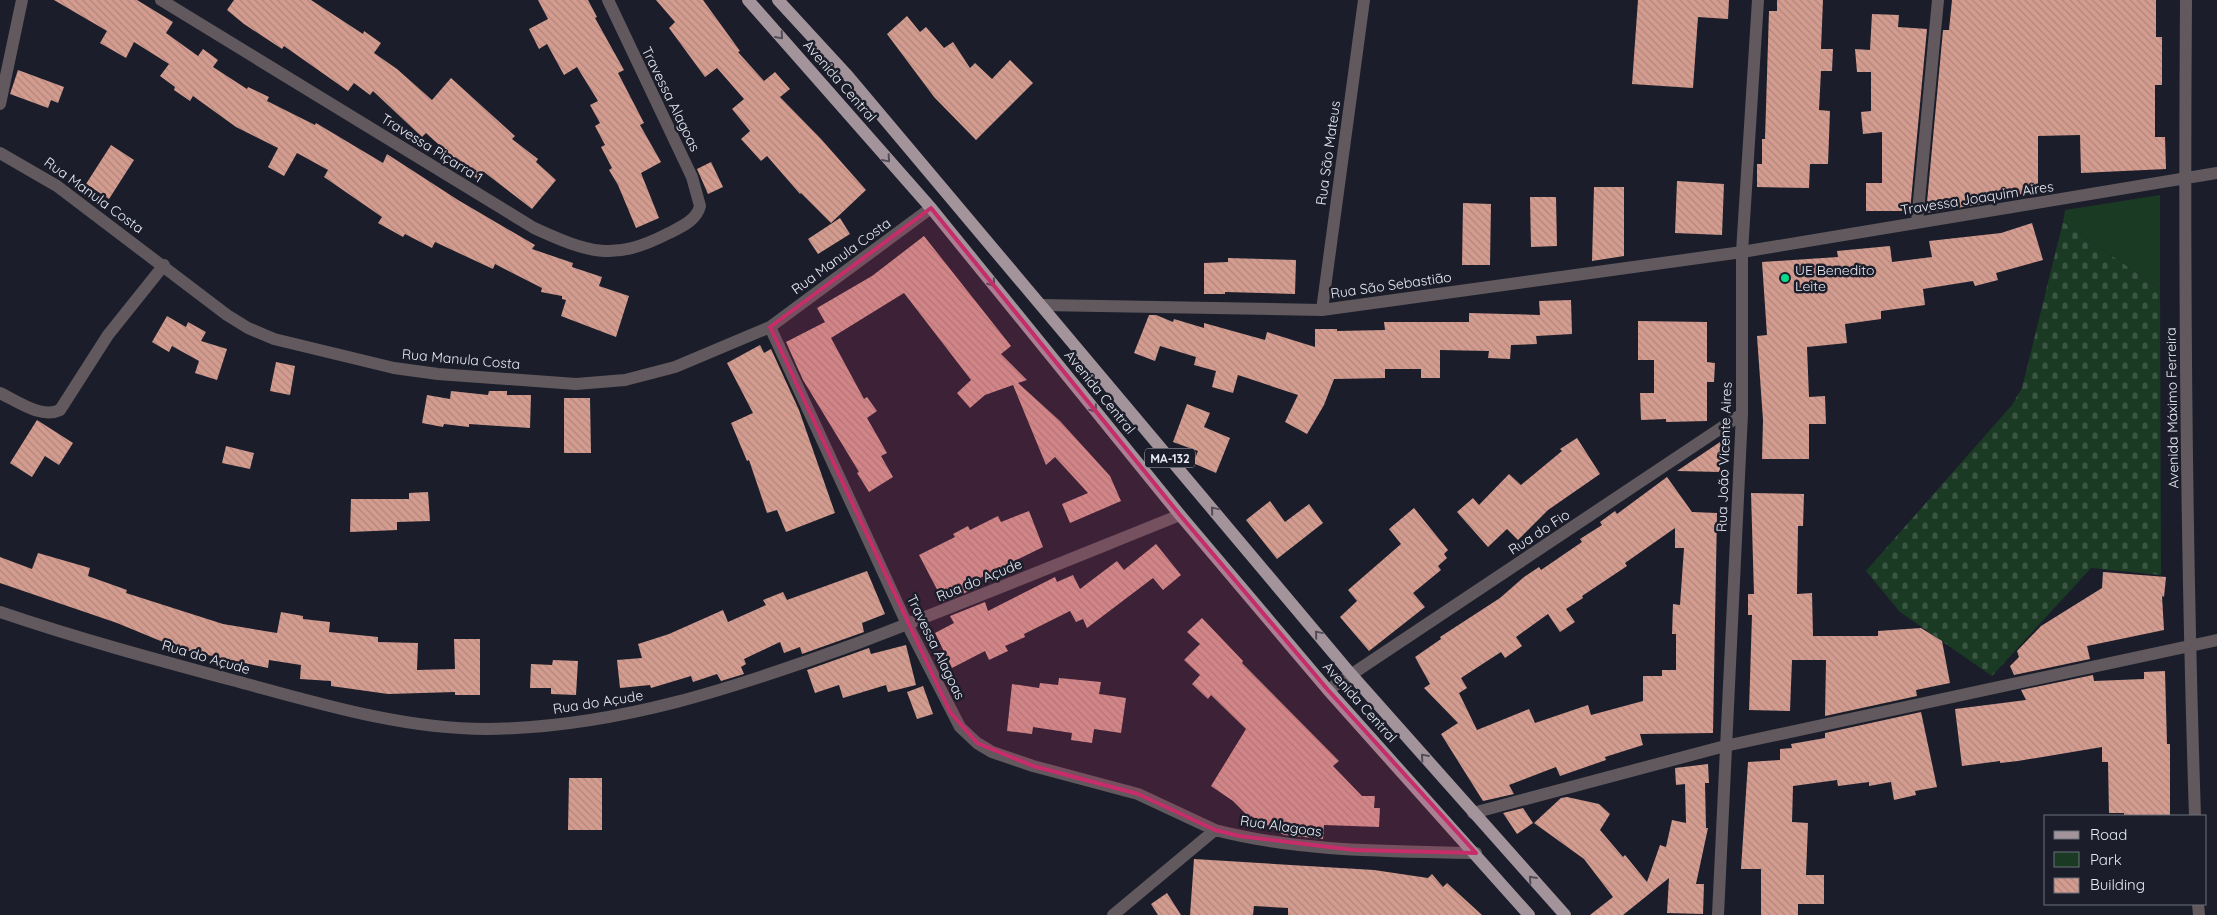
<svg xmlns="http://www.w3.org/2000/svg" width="2217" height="915" viewBox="0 0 2217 915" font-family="Quicksand,sans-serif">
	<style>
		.green { fill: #1a3a24 }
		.cemetery { fill: url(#cemetery-stones) }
		.building { fill: url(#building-back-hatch); fill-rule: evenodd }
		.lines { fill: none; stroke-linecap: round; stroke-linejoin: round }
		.minor { stroke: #61595d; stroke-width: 12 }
		.primary { stroke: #a3949b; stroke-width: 12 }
		.oneway { stroke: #514d57 }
		.marked { fill: #c62d6a; fill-opacity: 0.2; stroke: #c62d6a; stroke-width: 4; stroke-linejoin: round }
		.poi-dot { fill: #0bd98a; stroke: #1b1e2a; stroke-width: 2 }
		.labels { text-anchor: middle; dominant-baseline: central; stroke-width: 5; stroke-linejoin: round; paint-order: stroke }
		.shield { fill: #1b1e2a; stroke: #aaaeb7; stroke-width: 1 }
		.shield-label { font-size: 12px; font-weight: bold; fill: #e8ebf4 }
		.street-label { font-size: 14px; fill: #e8ebf4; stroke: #1b1e2a }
		.poi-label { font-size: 14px; fill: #e8ebf4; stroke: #1b1e2a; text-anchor: start }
	</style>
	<defs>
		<pattern id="cemetery-stones" width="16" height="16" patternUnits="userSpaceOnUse" patternTransform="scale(1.25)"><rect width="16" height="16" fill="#1a3a24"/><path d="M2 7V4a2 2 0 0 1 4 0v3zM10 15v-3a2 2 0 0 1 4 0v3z" fill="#3b5744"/></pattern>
		<pattern id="building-back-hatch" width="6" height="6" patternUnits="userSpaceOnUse" patternTransform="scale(1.25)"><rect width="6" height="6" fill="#d49c8f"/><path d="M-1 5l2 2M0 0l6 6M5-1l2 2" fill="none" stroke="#b0867e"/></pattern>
	</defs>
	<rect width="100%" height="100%" fill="#1b1e2a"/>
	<path class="green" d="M 2160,195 L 2160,289 L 2063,222 L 2065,210 Z"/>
	<path class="cemetery" d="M 2063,222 L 2160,289 L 2161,575 L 2091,568 L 1992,676 L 1900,612 L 1866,571 L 2012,405 L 2022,388 Z"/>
	<path class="building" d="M 54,0 L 137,0 L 173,22 L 166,33 L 198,56 L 203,49 L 218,60 L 213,67 L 247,89 L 248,87 L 269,97 L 267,101 L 315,125 L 316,123 L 383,163 L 387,154 L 458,200 L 535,245 L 532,249 L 573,263 L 572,267 L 602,277 L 599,286 L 629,296 L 616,337 L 561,316 L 566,300 L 562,299 L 562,296 L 541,292 L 542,288 L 495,264 L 493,269 L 435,242 L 432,248 L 405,234 L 403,237 L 378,223 L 382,217 L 324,177 L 328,170 L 297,153 L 284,176 L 268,167 L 278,148 L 236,127 L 193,96 L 190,101 L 174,90 L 175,87 L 160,76 L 169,64 L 134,42 L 126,58 L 100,43 L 107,31 Z
		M 234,0 L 311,0 L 363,34 L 364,31 L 381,43 L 374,53 L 397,69 L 432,100 L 451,78 L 515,136 L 512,139 L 538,159 L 536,162 L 556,180 L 532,209 L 484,172 L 477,179 L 426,133 L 422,137 L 373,91 L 370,95 L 354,83 L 348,91 L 284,46 L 282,49 L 244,24 L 227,10 Z
		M 538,0 L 588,0 L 597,17 L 595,18 L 624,70 L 618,73 L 644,123 L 640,125 L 661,162 L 641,173 L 659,218 L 636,228 L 618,185 L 609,170 L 612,168 L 601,147 L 605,145 L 595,126 L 600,123 L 590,105 L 598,101 L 577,67 L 564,75 L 547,44 L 539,49 L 529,29 L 548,19 Z
		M 656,0 L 703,0 L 740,51 L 738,52 L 764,81 L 775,72 L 790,89 L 780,97 L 821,139 L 866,190 L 831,223 L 801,193 L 800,194 L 767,156 L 761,161 L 741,139 L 750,131 L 732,109 L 744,99 L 717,68 L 705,77 L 669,28 L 675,22 Z
		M 1638,0 L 1729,0 L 1728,19 L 1698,17 L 1693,88 L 1632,84 Z
		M 1777,0 L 1823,0 L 1821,49 L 1833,49 L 1832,71 L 1821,71 L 1819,110 L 1830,111 L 1828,164 L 1810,164 L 1809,188 L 1757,187 L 1757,164 L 1762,164 L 1762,139 L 1765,139 L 1769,11 L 1777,11 Z
		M 1952,0 L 2156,0 L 2156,37 L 2162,37 L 2162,85 L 2155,85 L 2155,137 L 2165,137 L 2166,169 L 2081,173 L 2080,135 L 2038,136 L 2038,192 L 1992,198 L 1993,202 L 1926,213 L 1943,30 L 1949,30 Z
		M 1872,14 L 1899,15 L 1898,27 L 1927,29 L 1910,211 L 1866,211 L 1866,183 L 1882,183 L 1882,132 L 1863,134 L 1861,112 L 1871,111 L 1871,72 L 1857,72 L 1855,49 L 1870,50 Z
		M 907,16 L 920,32 L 926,27 L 944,48 L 953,42 L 970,68 L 975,63 L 992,79 L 1010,60 L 1033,83 L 976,140 L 934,97 L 887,34 Z
		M 18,70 L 64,87 L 58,103 L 51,100 L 48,108 L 10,94 Z
		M 111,145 L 134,160 L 109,199 L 86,184 Z
		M 711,162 L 723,187 L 708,194 L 697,169 Z
		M 1677,181 L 1724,184 L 1722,235 L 1675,233 Z
		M 1594,187 L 1624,187 L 1624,256 L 1592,261 Z
		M 1530,197 L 1556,197 L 1557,246 L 1531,247 Z
		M 1463,203 L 1491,204 L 1490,265 L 1462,265 Z
		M 840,218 L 850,234 L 818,254 L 808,239 Z
		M 2032,223 L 2043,260 L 1996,273 L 1998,280 L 1975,286 L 1973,281 L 1923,289 L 1925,305 L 1881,311 L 1881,319 L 1845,324 L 1847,343 L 1807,347 L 1809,397 L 1825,396 L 1826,424 L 1809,424 L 1809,459 L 1762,459 L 1763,420 L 1757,336 L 1767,335 L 1762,262 L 1838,257 L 1837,251 L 1890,246 L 1892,262 L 1932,257 L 1929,241 L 2001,233 Z
		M 924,236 L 1011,346 L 1001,354 L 1027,380 L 1018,383 L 1060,421 L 1110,476 L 1121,501 L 1070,523 L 1062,504 L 1088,493 L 1055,457 L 1046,465 L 1013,385 L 985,395 L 970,408 L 957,393 L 971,380 L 904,293 L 831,338 L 864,399 L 867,397 L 877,411 L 867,418 L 887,453 L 881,456 L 893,477 L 869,492 L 857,473 L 859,472 L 803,380 L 786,342 L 825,322 L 817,308 L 872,276 Z
		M 1228,258 L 1296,260 L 1295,294 L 1225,292 L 1225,294 L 1204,294 L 1204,263 L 1228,262 Z
		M 1571,300 L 1572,334 L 1536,336 L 1537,344 L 1511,345 L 1510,359 L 1488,358 L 1489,351 L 1440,350 L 1440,378 L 1421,378 L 1421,369 L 1385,369 L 1385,378 L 1334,379 L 1324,405 L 1307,434 L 1285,422 L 1298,395 L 1238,375 L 1233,393 L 1212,387 L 1216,371 L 1194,365 L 1196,357 L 1160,346 L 1155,361 L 1134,353 L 1149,315 L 1156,315 L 1173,322 L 1174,319 L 1204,328 L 1204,323 L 1265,340 L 1267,332 L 1315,347 L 1315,329 L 1337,329 L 1337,331 L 1385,330 L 1384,322 L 1469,322 L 1469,313 L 1540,315 L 1539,301 Z
		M 167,316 L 186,327 L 188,322 L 206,332 L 201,341 L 227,349 L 217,380 L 195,373 L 199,361 L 172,346 L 169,352 L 152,342 Z
		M 1638,321 L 1707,322 L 1707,362 L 1715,363 L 1714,382 L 1707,382 L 1707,421 L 1666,422 L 1666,419 L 1641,420 L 1640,393 L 1654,393 L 1654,360 L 1638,360 Z
		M 760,345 L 764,353 L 771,349 L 799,410 L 835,513 L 786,532 L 777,510 L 767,513 L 749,460 L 747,461 L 731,423 L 753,413 L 727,363 Z
		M 276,362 L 295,366 L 290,395 L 270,391 Z
		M 451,391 L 488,395 L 489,391 L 507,391 L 507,395 L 531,395 L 530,428 L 469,424 L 469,427 L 444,424 L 443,427 L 422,423 L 427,395 L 450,399 Z
		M 564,398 L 590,398 L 591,453 L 564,453 Z
		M 1187,404 L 1210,413 L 1204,427 L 1230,438 L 1216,473 L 1193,463 L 1198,451 L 1173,442 Z
		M 37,420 L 73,443 L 59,465 L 45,456 L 32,477 L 10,463 Z
		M 1577,438 L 1600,474 L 1548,510 L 1518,540 L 1507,529 L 1488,547 L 1457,512 L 1473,498 L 1479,505 L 1509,474 L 1521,485 L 1562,451 L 1560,449 Z
		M 1723,440 L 1723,466 L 1720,466 L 1720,472 L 1677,471 Z
		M 226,446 L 254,453 L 250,469 L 222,463 Z
		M 1667,477 L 1692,512 L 1717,513 L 1713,733 L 1640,734 L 1643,745 L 1605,757 L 1606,760 L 1560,776 L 1556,767 L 1509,785 L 1514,794 L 1483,801 L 1441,734 L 1458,723 L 1424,688 L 1430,684 L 1415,657 L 1441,639 L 1440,637 L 1500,598 L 1524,577 L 1539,567 L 1541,570 L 1582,542 L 1580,539 L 1602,525 L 1600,522 L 1615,511 L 1617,514 ZM 1675,528 L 1675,548 L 1684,548 L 1680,605 L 1673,604 L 1672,634 L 1676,634 L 1676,670 L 1662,670 L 1662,676 L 1643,676 L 1643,701 L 1591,715 L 1588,705 L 1535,723 L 1529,709 L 1477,730 L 1459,693 L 1467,688 L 1461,678 L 1501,652 L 1505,658 L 1522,646 L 1516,637 L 1548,614 L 1560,632 L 1575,622 L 1566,609 L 1583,598 L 1582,596 L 1627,566 L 1625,563 Z
		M 428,492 L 430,521 L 397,522 L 397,530 L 350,532 L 351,499 L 409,499 L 409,493 Z
		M 1751,493 L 1804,494 L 1803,526 L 1798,526 L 1797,594 L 1812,593 L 1813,636 L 1878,636 L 1878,631 L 1921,628 L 1942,641 L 1950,683 L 1916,690 L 1917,696 L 1825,716 L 1826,660 L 1792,660 L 1790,711 L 1749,710 L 1752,615 L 1748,615 L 1748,594 L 1754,594 Z
		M 1270,501 L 1285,522 L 1309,504 L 1323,523 L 1277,559 L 1246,520 Z
		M 1414,508 L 1448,550 L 1444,554 L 1447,558 L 1438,566 L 1441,570 L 1413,593 L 1425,607 L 1369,651 L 1340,617 L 1357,601 L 1348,590 L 1401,544 L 1389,529 Z
		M 1029,511 L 1043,547 L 974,581 L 978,588 L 943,601 L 919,555 L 955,537 L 953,534 L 968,526 L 970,530 L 998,516 L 1001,522 Z
		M 1156,544 L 1181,575 L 1163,590 L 1153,578 L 1087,628 L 1083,619 L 1076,622 L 1070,611 L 1024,634 L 1025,637 L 1005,646 L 1008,651 L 989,660 L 985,651 L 952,668 L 935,633 L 954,623 L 950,616 L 985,602 L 988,611 L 1055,577 L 1057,582 L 1073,575 L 1080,589 L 1117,561 L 1124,570 Z
		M 38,553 L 90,568 L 88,576 L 127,590 L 126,593 L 223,624 L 277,633 L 281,612 L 303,616 L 303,619 L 330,622 L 329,632 L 378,637 L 378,642 L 418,643 L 417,670 L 455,669 L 454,639 L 480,639 L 480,695 L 455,695 L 455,692 L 388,694 L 331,686 L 331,681 L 300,679 L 301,665 L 269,660 L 268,668 L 180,649 L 117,623 L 0,583 L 0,557 L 32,569 Z
		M 867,571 L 885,614 L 862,623 L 864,632 L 802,654 L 800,647 L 784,653 L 780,642 L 744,659 L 746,664 L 741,667 L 744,674 L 721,681 L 717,674 L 693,682 L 691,676 L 651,688 L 650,685 L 620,688 L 617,660 L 642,658 L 638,644 L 669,634 L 723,610 L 728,622 L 766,605 L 763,600 L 783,592 L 787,600 Z
		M 2103,572 L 2166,577 L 2164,597 L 2162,596 L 2164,630 L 2087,646 L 2090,659 L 2014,675 L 2010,666 L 2019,657 L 2017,651 L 2041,626 L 2102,588 Z
		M 1202,618 L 1243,661 L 1242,663 L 1339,761 L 1333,766 L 1362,796 L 1375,796 L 1374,808 L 1380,808 L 1379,827 L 1324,825 L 1323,839 L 1284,835 L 1251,816 L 1250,818 L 1233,801 L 1211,786 L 1246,729 L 1211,695 L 1208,699 L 1192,684 L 1200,675 L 1184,660 L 1200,644 L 1187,632 Z
		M 906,645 L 916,685 L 888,692 L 886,685 L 843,698 L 839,685 L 815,693 L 807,670 L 869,648 L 871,654 Z
		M 553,660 L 578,661 L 576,695 L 551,694 L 551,688 L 530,688 L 531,664 L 552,665 Z
		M 2165,671 L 2167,744 L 2170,744 L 2170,816 L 2124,816 L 2124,813 L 2109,813 L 2108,762 L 2102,762 L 2102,747 L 2018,761 L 2000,763 L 2000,761 L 1962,766 L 1955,709 L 2026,700 L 2021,690 L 2093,675 L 2094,681 L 2144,679 L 2144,672 Z
		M 1059,678 L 1101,682 L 1099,694 L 1126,698 L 1121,733 L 1094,729 L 1092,743 L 1071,740 L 1072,733 L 1033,727 L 1032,734 L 1007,731 L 1012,684 L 1039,688 L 1040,683 L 1058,685 Z
		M 923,686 L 933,714 L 917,719 L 907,692 Z
		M 1921,712 L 1937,787 L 1915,791 L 1916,795 L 1894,800 L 1891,782 L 1869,786 L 1869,782 L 1838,786 L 1837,780 L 1793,786 L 1792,822 L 1808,823 L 1806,875 L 1824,875 L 1824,904 L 1798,904 L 1798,915 L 1761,915 L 1761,869 L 1741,869 L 1748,762 L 1780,760 L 1780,749 L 1792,748 L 1791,744 L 1825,738 L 1825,733 Z
		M 1708,764 L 1709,783 L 1705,783 L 1706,828 L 1708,828 L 1696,884 L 1704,884 L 1703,914 L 1667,913 L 1669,878 L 1623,915 L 1590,915 L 1613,897 L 1584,859 L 1534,823 L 1561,798 L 1567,797 L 1599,804 L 1610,814 L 1600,830 L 1623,857 L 1625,855 L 1647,882 L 1660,845 L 1666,847 L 1672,820 L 1686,823 L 1685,784 L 1676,785 L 1675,768 Z
		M 569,778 L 602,778 L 602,830 L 568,830 Z
		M 1523,808 L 1533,823 L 1517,834 L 1503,813 Z
		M 1194,859 L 1374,870 L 1428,878 L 1432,874 L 1443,887 L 1447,883 L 1482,915 L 1288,915 L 1288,908 L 1254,906 L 1253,915 L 1190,915 Z
		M 1167,893 L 1181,915 L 1158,915 L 1151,904 Z"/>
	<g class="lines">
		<path class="minor" d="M 161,0 L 534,228 C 589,253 613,262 669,233 C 681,227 697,220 700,206 L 692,177 L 608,0
			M 2186,0 C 2184,272 2186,544 2195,816
			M 0,104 L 22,0
			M 0,153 L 57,186 L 227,315 L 248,328 L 274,339 L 394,368 L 438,374 L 576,384 L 625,380 L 675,367 L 770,327 L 931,208
			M 1917,222 L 1938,0
			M 1042,305 L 1322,310 L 1742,252 L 2217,173
			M 1322,310 L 1364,0
			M 770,327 L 907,624 L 960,727 L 977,743 L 992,752 L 1033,766 L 1138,794 L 1215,830
			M 0,393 C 17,401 41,419 60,410 L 108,335 L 164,265
			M 0,612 C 76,638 154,659 232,680 C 314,702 400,729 486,729 C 617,728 737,687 858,643 C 966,602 1073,558 1180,515
			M 1328,690 L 1742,414
			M 1473,813 L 1725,746 L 2217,640
			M 2198,904 L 2199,915
			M 1113,915 L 1215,830 C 1300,852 1388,851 1476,853
			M 1718,915 L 1742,414 L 1742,252 L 1758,0"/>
		<path class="primary" d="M 748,0 L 931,208 L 1180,515 L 1328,690 L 1529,915
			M 778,0 L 848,76 L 1350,673 L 1565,915"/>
	</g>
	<defs><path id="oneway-chevron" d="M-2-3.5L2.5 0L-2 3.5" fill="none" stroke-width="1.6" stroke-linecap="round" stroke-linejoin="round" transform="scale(1.25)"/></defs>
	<g class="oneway">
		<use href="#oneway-chevron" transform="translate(780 36) rotate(49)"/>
		<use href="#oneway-chevron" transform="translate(887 159) rotate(49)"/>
		<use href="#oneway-chevron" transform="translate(992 283) rotate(51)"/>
		<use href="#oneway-chevron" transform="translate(1094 409) rotate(51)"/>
		<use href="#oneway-chevron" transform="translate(1214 510) rotate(-130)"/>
		<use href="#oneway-chevron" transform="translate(1318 634) rotate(-130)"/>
		<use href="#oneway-chevron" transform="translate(1424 757) rotate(-131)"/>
		<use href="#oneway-chevron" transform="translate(1532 879) rotate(-132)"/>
	</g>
	<path class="marked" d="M 931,208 L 1180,515 L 1328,690 L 1476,853 L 1354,850 L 1239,836 L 1215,830 L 1138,794 L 1033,766 L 977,743 L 950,712 L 770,327 Z"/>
	<circle class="poi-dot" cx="1785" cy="278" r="5"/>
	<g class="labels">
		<rect class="shield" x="1145" y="448.5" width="50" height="19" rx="4"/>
		<g class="shield-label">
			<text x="1170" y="458">MA-132</text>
		</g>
		<g class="street-label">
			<text transform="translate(840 81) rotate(49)">Avenida Central</text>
			<text transform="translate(671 99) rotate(64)">Travessa Alagoas</text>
			<text transform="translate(432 148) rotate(32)">Travessa Piçarra 1</text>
			<text transform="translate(1328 153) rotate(-82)">Rua São Mateus</text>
			<text transform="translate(94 195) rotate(36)">Rua Manula Costa</text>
			<text transform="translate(1977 198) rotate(-9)">Travessa Joaquim Aires</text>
			<text transform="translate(841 256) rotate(-36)">Rua Manula Costa</text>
			<text transform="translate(1391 285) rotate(-8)">Rua São Sebastião</text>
			<text transform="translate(461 359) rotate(5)">Rua Manula Costa</text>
			<text transform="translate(1100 392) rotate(51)">Avenida Central</text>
			<text transform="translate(2172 408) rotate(-91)">Avenida Máximo Ferreira</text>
			<text transform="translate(1724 457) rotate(-88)">Rua João Vicente Aires</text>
			<text transform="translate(1539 532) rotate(-33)">Rua do Fio</text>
			<text transform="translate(979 580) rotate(-22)">Rua do Açude</text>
			<text transform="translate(936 647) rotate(64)">Travessa Alagoas</text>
			<text transform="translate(206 657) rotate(16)">Rua do Açude</text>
			<text transform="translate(598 702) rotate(-9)">Rua do Açude</text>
			<text transform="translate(1360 702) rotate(48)">Avenida Central</text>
			<text transform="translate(1281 826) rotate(8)">Rua Alagoas</text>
		</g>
		<g class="poi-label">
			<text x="1795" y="270">UE Benedito<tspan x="1795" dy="16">Leite</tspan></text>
		</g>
	</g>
	<rect x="2044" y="815" width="162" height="90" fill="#1b1e2a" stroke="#6d707b"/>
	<rect x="2054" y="831" width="25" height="8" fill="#a3949b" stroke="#6d707b"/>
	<text x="2090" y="840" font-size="15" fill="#e8ebf4">Road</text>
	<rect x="2054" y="852" width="25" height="15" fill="#1a3a24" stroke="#6d707b"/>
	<text x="2090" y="865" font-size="15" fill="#e8ebf4">Park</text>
	<rect x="2054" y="878" width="25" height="15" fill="url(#building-back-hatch)" stroke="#6d707b"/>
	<text x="2090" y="890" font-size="15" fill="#e8ebf4">Building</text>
</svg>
